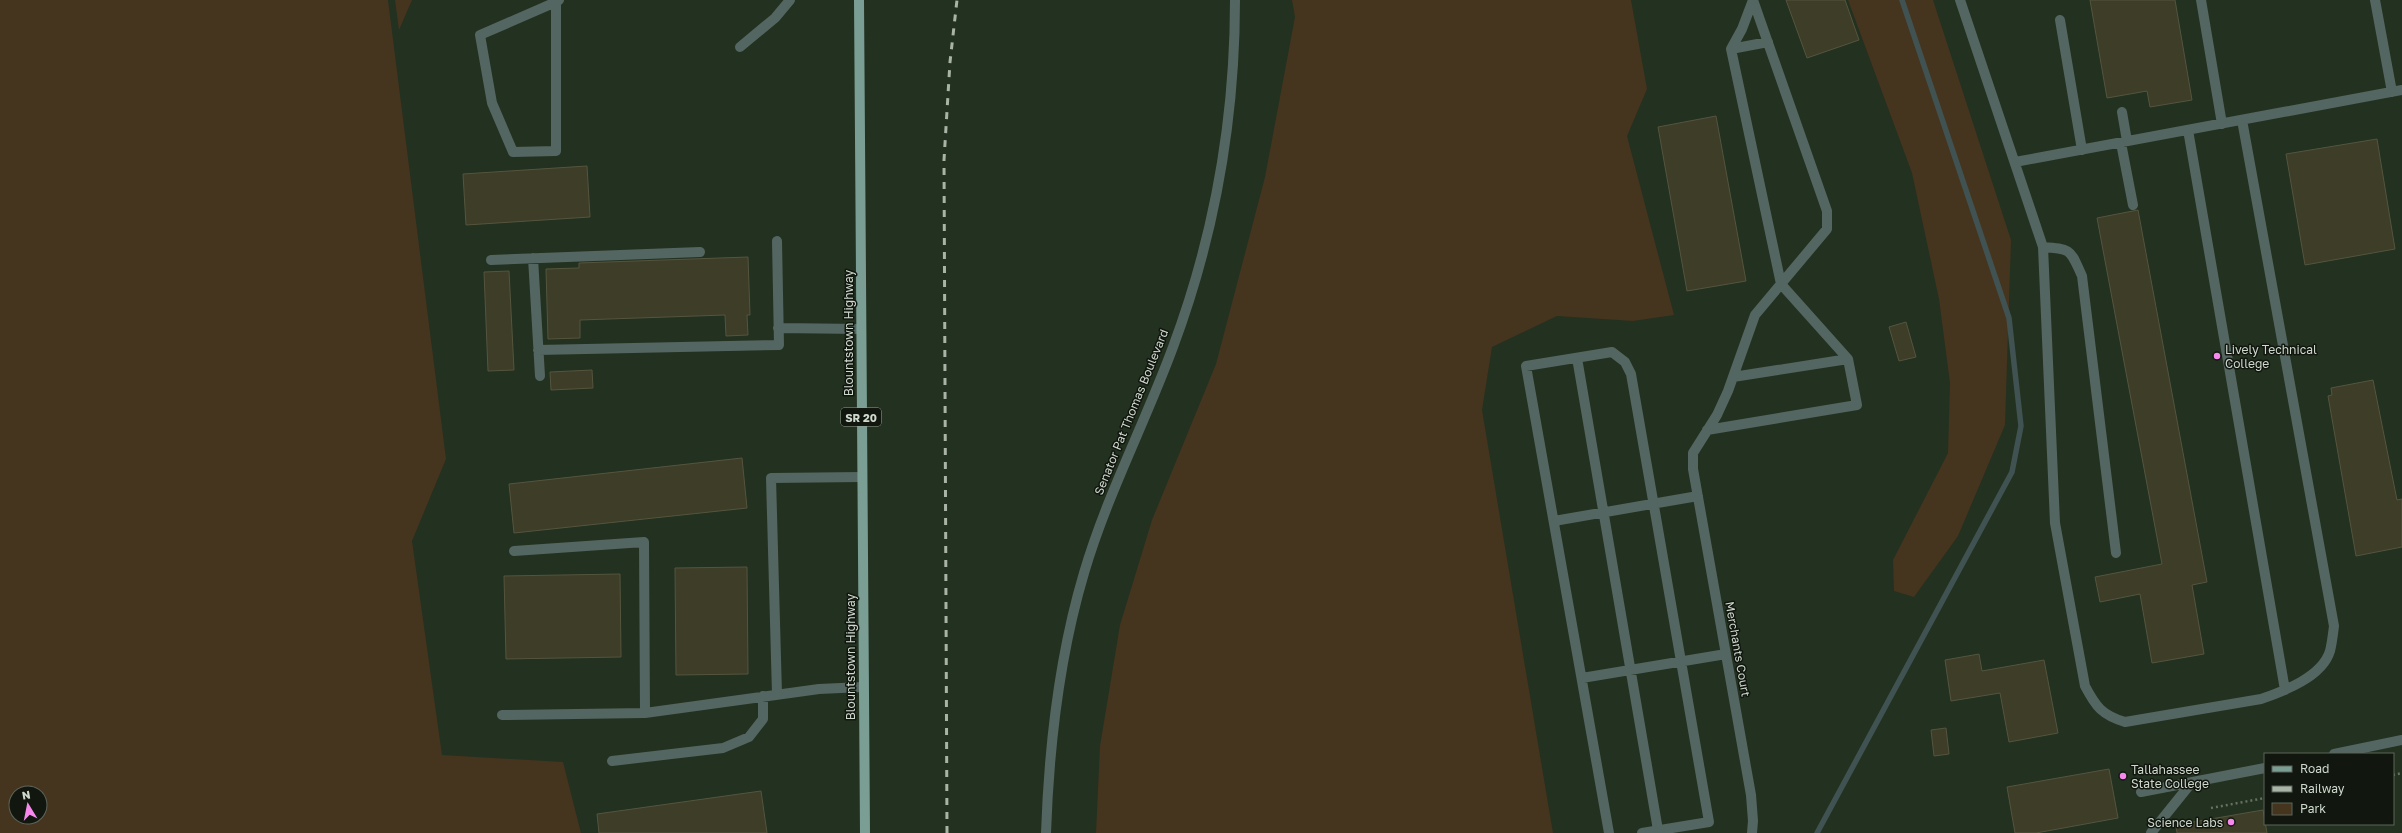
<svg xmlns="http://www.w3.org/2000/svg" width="2402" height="833" viewBox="0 0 2402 833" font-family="'Golos Text',sans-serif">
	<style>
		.green { fill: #45341e; fill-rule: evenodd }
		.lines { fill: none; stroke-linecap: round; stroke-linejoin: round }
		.stream { stroke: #405352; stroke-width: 5.5 }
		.building { fill: #3e3d28; stroke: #55553e }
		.path { stroke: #657162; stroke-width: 2.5; stroke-dasharray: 2 3; stroke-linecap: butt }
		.minor { stroke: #546661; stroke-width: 10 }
		.major { stroke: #7a9e94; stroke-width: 10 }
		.rail { stroke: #a9b3a6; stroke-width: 3; stroke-dasharray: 7 7; stroke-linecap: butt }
		.poi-dot { fill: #f788ec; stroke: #11170f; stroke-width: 1.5 }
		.labels { text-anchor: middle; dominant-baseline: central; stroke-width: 3; stroke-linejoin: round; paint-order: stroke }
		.shield { fill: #11170f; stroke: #969e94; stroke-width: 1 }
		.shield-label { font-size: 11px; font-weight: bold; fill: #cfd8cd }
		.street-label { font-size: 12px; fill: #cfd8cd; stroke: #11170f }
		.poi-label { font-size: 12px; fill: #cfd8cd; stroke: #11170f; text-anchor: start }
	</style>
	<rect width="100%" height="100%" fill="#233120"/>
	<path class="green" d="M 0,0 L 388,0 L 446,459 L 412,541 L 442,755 L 563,762 L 581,833 L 0,833 ZM 16,793 L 40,793 L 40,817 L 16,817 Z
		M 395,0 L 412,0 L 399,30 Z
		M 1292,0 L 1631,0 L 1647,89 L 1627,136 L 1674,315 L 1633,321 L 1557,316 L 1492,347 L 1482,410 L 1553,833 L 1096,833 L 1100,746 L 1120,625 L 1152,520 L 1216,364 L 1265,177 L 1295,17 Z
		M 1848,0 L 1933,0 L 2011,240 L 2005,425 L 1958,536 L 1914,597 L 1894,591 L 1893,560 L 1948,453 L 1950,383 L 1939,299 L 1912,173 Z"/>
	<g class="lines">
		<path class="stream" d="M 1817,833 L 2012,472 L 2021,426 L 2009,318 L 1902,0"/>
	</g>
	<path class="building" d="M 1786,0 L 1845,0 L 1859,40 L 1807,58 Z
		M 2090,0 L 2175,0 L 2192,100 L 2150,107 L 2147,91 L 2107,98 Z
		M 1716,116 L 1746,281 L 1687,291 L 1658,127 Z
		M 2377,139 L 2395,249 L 2305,265 L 2286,154 Z
		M 587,166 L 590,217 L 466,225 L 463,174 Z
		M 2138,210 L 2207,582 L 2192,585 L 2204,654 L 2152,663 L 2140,594 L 2100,602 L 2095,577 L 2162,564 L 2097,218 Z
		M 748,257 L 750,315 L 747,315 L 748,335 L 726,336 L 725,315 L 580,320 L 580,338 L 548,339 L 546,269 L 579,268 L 579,263 Z
		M 509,271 L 514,370 L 488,371 L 484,272 Z
		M 1906,322 L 1916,357 L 1899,361 L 1889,327 Z
		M 592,370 L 593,388 L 551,390 L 550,372 Z
		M 2373,380 L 2397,500 L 2402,499 L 2402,547 L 2356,556 L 2328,396 L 2332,395 L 2331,388 Z
		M 742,458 L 747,508 L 514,533 L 509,484 Z
		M 747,567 L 748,674 L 676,675 L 675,568 Z
		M 620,574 L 621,657 L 506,659 L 504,576 Z
		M 1979,654 L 1982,671 L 2044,660 L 2058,733 L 2009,742 L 2000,693 L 1951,701 L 1945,660 Z
		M 1946,728 L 1949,754 L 1934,756 L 1931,730 Z
		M 2109,769 L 2118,818 L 2036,833 L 2015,833 L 2007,787 Z
		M 761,791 L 767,833 L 599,833 L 597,814 Z
		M 2263,810 L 2267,833 L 2177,833 L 2176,825 Z"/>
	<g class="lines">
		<path class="path" d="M 2393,775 L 2402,773
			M 2211,808 L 2265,798"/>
		<path class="minor" d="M 1960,0 L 2043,247 L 2055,523 L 2085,686 C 2096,707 2102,715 2125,722 L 2261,699 C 2284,691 2322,677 2330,651 C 2332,643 2333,634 2334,626 L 2242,120
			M 2201,0 L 2222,124
			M 2375,0 L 2392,92
			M 556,2 L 556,151 L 513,152 L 492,103 L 480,35 L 556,2 L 559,0
			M 2060,20 L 2082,150
			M 740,47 L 775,18 L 790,0
			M 1731,49 L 1768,42
			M 2122,112 L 2127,141
			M 2188,130 L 2285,690
			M 2121,143 L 2133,205
			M 2015,162 L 2402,90
			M 2043,247 C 2073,249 2070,250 2082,276 L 2116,553
			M 533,258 L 540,376
			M 491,260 L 700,252
			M 778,328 L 861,329
			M 538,350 L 779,345 L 777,241
			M 1577,358 L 1658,830
			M 1733,377 L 1848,359 L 1781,284 L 1731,49 L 1742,29 L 1753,0
			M 1707,430 L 1857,405 L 1848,359
			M 1554,521 L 1698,496
			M 514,551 L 644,542 L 645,713
			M 1582,678 L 1726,654
			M 777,694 L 771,478 L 862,477
			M 502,715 L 645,713 L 819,689 L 863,687
			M 2334,754 L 2402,740
			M 612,761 L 723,748 L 749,737 L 763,719 L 763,696
			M 2141,792 L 2265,768
			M 1046,833 C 1049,745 1059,657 1084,573 C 1107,495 1145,423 1173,347 C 1214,237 1235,118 1235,0
			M 1609,833 L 1526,366 L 1612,352 L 1625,362 L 1631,374 L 1709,822 L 1642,833
			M 1752,833 L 1753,821 L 1751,795 L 1693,469 L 1693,453 L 1717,415 L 1728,391 L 1755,315 L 1827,229 L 1827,211 L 1753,0
			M 2151,833 L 2192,782"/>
		<path class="major" d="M 859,0 L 865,833"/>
		<path class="rail" d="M 947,833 L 944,160 L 950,62 L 957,0"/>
	</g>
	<g class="poi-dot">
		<circle cx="2217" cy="356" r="4"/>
		<circle cx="2123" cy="776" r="4"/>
		<circle cx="2231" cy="822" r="4"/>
	</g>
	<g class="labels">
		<rect class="shield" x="841" y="408" width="40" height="18" rx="3"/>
		<g class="shield-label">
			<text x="861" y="417">SR 20</text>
		</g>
		<g class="street-label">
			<text transform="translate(848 333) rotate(-90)">Blountstown Highway</text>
			<text transform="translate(1131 412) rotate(-68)">Senator Pat Thomas Boulevard</text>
			<text transform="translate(1738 649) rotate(80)">Merchants Court</text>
			<text transform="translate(850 657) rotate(-90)">Blountstown Highway</text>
		</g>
		<g class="poi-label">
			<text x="2225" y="349">Lively Technical<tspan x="2225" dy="14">College</tspan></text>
			<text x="2131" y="769">Tallahassee<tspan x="2131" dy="14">State College</tspan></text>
			<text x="2223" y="822" text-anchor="end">Science Labs</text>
		</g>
	</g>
	<rect x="2264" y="753" width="130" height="72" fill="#11170f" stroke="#5d645b"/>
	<rect x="2272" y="766" width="20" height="6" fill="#7a9e94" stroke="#5d645b"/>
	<text x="2300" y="773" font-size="12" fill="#cfd8cd">Road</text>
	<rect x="2272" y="786" width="20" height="6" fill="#a9b3a6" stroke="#5d645b"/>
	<text x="2300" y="793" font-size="12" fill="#cfd8cd">Railway</text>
	<rect x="2272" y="803" width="20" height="12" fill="#45341e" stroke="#5d645b"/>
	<text x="2300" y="813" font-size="12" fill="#cfd8cd">Park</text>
	<g transform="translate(28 805) rotate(350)"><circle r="19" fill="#11170f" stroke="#5d645b"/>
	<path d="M0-3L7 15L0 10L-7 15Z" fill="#f788ec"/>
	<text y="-6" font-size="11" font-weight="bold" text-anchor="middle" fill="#cfd8cd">N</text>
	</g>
</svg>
